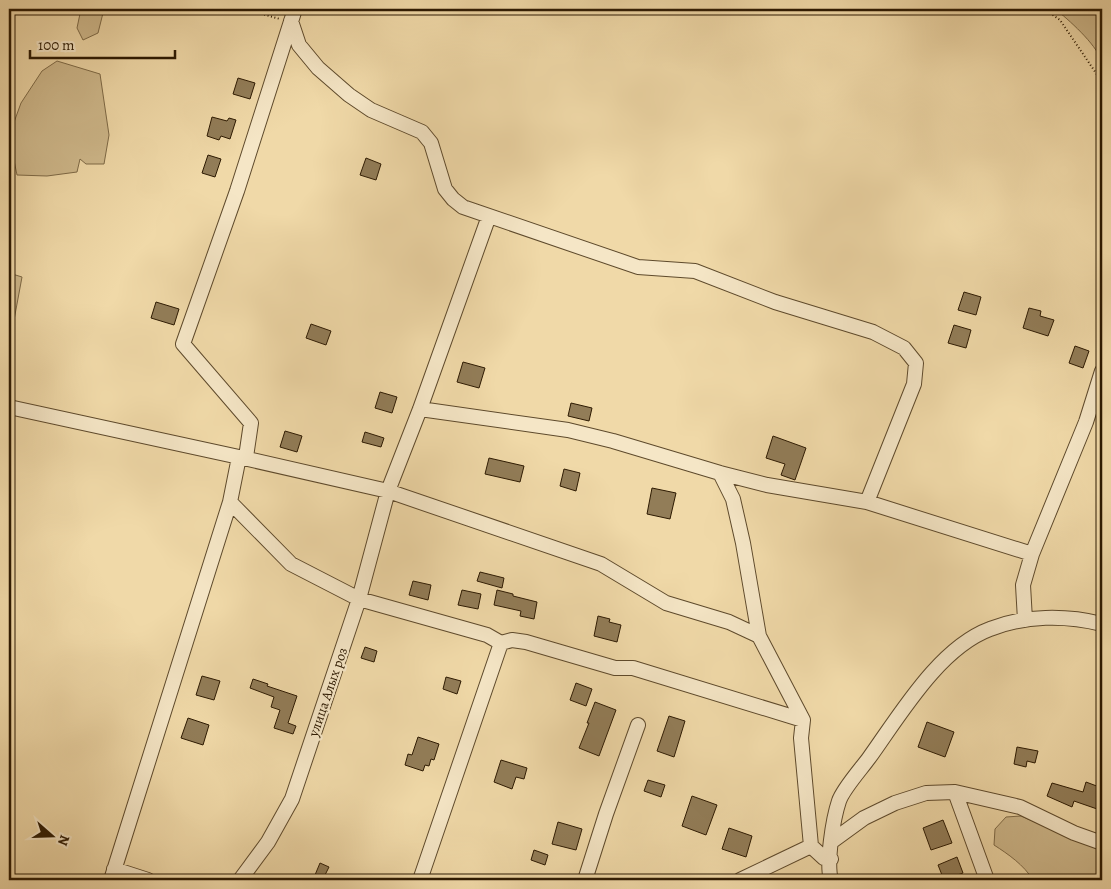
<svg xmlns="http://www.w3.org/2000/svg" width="1111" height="889" viewBox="0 0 1111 889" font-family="Alegreya,serif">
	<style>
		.green { fill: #cfb98c; stroke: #7e6a47 }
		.building { fill: #927d58; stroke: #2d1a02 }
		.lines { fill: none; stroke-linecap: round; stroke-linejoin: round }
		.minor-casing { stroke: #5e4a2c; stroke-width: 16 }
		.path { stroke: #2d1a02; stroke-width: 2; stroke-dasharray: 1 2.5; stroke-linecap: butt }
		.minor { stroke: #f5e6c6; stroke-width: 14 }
		.labels { text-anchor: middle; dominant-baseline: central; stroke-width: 4.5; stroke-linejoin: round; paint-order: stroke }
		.street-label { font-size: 14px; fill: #2d1a02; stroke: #f5e6c6 }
	</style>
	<rect width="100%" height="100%" fill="#f0d9a8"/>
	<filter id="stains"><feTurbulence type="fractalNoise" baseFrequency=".004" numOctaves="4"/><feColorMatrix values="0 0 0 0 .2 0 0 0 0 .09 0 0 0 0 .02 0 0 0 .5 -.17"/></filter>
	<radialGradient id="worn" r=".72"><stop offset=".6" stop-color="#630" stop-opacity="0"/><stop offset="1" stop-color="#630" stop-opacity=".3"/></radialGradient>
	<path class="green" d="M 81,9 L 104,9 L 98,33 L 83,40 L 77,28 Z
		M 1055,9 L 1102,9 L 1102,72 C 1102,68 1102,63 1101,60 C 1096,44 1068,19 1055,9 Z
		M 57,61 L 100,74 L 109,135 L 104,164 L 86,164 L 80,159 L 77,172 L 47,176 L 17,175 L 9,136 L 21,103 L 42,71 Z
		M 9,273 L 22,277 L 9,347 Z
		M 1021,816 L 1102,851 L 1102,880 L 1033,880 C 1024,865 1008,854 994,845 L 995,829 L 1006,817 Z"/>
	<path class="building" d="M 238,78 L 255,83 L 250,99 L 233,94 Z
		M 212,117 L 227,121 L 229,118 L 236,120 L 230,139 L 221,136 L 219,140 L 207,136 Z
		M 208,155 L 221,159 L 215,177 L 202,173 Z
		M 366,158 L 381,164 L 376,180 L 360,175 Z
		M 964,292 L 981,297 L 976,315 L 958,310 Z
		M 156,302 L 179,309 L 174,325 L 151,318 Z
		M 1029,308 L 1041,311 L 1040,316 L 1054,320 L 1048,336 L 1023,328 Z
		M 311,324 L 331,331 L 326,345 L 306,338 Z
		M 954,325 L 971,330 L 966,348 L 948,343 Z
		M 1075,346 L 1089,351 L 1083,368 L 1069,363 Z
		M 463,362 L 485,368 L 479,388 L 457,382 Z
		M 380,392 L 397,397 L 392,413 L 375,408 Z
		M 571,403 L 592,408 L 589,421 L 568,416 Z
		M 285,431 L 302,436 L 297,452 L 280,447 Z
		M 365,432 L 384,438 L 381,447 L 362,442 Z
		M 773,436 L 806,448 L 795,480 L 781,475 L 785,464 L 766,458 Z
		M 489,458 L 524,466 L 520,482 L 485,474 Z
		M 564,469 L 580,473 L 576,491 L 560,486 Z
		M 652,488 L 676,493 L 670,519 L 647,514 Z
		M 480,572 L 504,578 L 502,588 L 477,581 Z
		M 413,581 L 431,585 L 428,600 L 409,595 Z
		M 462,590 L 481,594 L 478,609 L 458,605 Z
		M 497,590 L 513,594 L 513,596 L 537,602 L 534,619 L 520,616 L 521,611 L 494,605 Z
		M 598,616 L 610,619 L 609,622 L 621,625 L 617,642 L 594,636 Z
		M 365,647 L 377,651 L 374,662 L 361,658 Z
		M 202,676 L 220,681 L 214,700 L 196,695 Z
		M 446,677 L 461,681 L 457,694 L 443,689 Z
		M 253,679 L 268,684 L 267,686 L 297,696 L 288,723 L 296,726 L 293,734 L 274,728 L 280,710 L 271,707 L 274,697 L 250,688 Z
		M 576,683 L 592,689 L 586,706 L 570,700 Z
		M 595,702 L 616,710 L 599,756 L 579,748 L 589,723 L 587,723 Z
		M 669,716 L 685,721 L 674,757 L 657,751 Z
		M 188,718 L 209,725 L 203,745 L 181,738 Z
		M 927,722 L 954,732 L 945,757 L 918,747 Z
		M 418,737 L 439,744 L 434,760 L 431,759 L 429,766 L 425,765 L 423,771 L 405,765 L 408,754 L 412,755 Z
		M 1017,747 L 1038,751 L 1035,763 L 1027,761 L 1026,767 L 1014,764 Z
		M 501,760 L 527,768 L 524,779 L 516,777 L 512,789 L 494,782 Z
		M 648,780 L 665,785 L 661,797 L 644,791 Z
		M 1086,782 L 1102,788 L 1102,802 L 1100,810 L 1074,801 L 1072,807 L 1047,796 L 1052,783 L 1083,792 Z
		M 692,796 L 717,805 L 706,835 L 682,826 Z
		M 943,820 L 952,843 L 931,850 L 923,828 Z
		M 558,822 L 582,829 L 576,850 L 552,844 Z
		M 729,828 L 752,836 L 746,857 L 722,849 Z
		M 534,850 L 548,855 L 545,865 L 531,860 Z
		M 957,857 L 963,873 L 944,880 L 938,865 Z
		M 320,863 L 329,867 L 323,879 L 315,875 Z"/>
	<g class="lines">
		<defs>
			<path id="minor" d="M 291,21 L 299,45 L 318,68 L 349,95 L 371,110 L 422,132 L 431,143 L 445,189 L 453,199 L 463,207 L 638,267 L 695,271 L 775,302 L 873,332 L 904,348 L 916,363 L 914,384 L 867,502
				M 9,407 L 239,457
				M 420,409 L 568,430 L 613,441 L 720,473 L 767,485 L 867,502 L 1032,554 L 1023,585 L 1025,620
				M 246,457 L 251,423 L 183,344 L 237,191 L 295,9
				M 720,473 L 733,499 L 743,543 L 759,636
				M 230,502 L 291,564 L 359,599 L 487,635 L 501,643 L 512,640 L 526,642 L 615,668 L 633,668 L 803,720
				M 1032,554 L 1086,422 L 1102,371
				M 955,792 L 987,880
				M 831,842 L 864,818 L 895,803 L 926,793 L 955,792 L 1020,807 L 1074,833 L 1102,843
				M 114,869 L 148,880
				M 111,880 L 230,502 L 239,457 L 388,491 L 601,564 L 666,603 L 729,622 L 759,636 L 803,720 L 801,738 L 811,846 L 824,858 L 831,859
				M 240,880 L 268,842 L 292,799 L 359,599 L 388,491 L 420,409 L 489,216
				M 420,880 L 501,643
				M 585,880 L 606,814 L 638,725
				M 740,880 L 811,846
				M 831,880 C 826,863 833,819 839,801 C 843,789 861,769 869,758 C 900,715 939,648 990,629 C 1025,615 1066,615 1102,624"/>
		</defs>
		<use href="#minor" class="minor-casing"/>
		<path class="path" d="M 244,9 L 280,19
			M 1044,9 L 1060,20 L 1102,82"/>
		<use href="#minor" class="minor"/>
	</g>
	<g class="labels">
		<g class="street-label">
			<text transform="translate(328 692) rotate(-71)">улица Алых роз</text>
		</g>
	</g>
	<rect width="1111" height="889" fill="none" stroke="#f0d9a8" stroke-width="30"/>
	<rect x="10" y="10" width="1091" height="869" fill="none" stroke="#2d1a02" stroke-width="2.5"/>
	<rect x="15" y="15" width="1081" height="859" fill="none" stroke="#2d1a02"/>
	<g transform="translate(52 836) rotate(110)" stroke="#f5e6c6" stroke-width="4" paint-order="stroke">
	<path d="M0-4L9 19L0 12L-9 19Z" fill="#2d1a02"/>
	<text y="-8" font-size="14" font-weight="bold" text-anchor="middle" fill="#2d1a02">N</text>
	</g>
	<path d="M30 50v8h145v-8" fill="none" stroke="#2d1a02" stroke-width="2.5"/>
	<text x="38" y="50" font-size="15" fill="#2d1a02" stroke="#f5e6c6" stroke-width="4" paint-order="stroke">100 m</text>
	<rect width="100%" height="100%" filter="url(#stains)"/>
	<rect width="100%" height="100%" fill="url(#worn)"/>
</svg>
